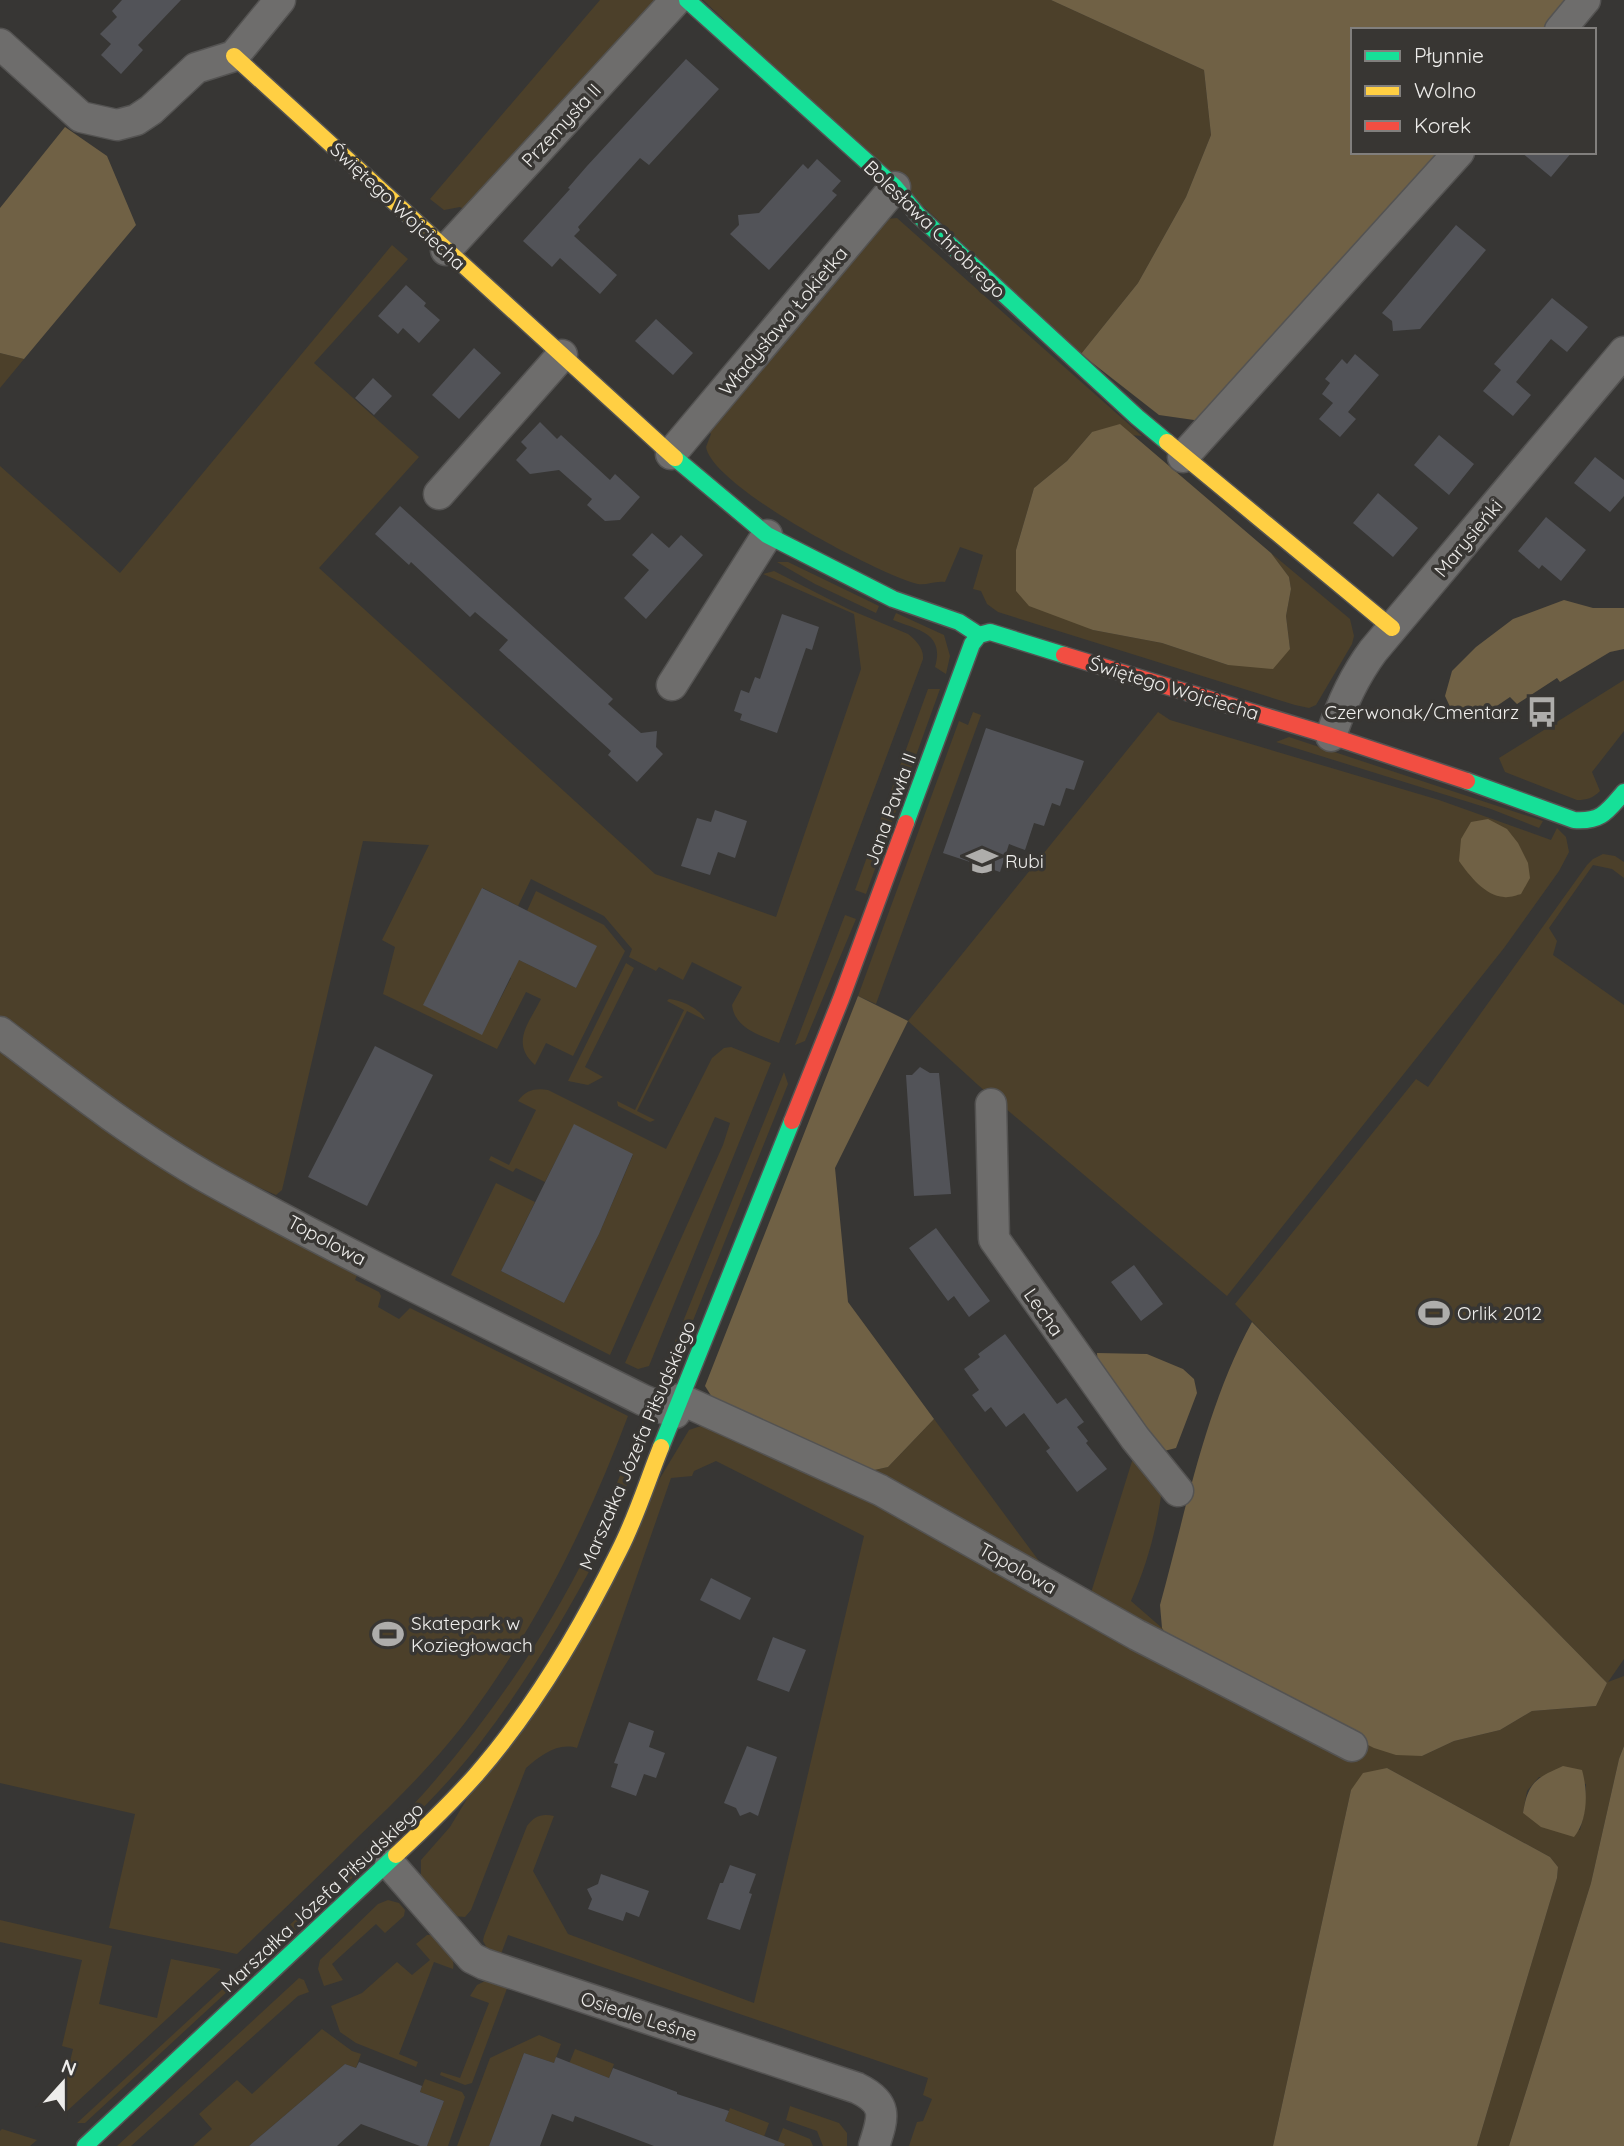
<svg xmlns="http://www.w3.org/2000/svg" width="1624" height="2146" viewBox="0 0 1624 2146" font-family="Quicksand,sans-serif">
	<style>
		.green { fill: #4c402a; fill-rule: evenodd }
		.forest { fill: #706145 }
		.building { fill: #525358 }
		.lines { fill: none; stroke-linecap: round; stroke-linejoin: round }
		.street-casing { stroke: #545352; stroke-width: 33 }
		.fast-casing { stroke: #545352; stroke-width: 19 }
		.slow-casing { stroke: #545352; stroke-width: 19 }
		.jam-casing { stroke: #545352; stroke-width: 19 }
		.street { stroke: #6e6d6c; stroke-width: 30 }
		.fast { stroke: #16e098; stroke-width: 16 }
		.slow { stroke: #ffcf43; stroke-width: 16 }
		.jam { stroke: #f24e42; stroke-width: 16 }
		.labels { text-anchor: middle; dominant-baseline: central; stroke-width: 7; stroke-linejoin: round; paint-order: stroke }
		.street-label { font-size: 19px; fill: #eeedeb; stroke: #383633 }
		.poi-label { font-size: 19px; fill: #eeedeb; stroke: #383633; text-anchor: start }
	</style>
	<rect width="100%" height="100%" fill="#373634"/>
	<path class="green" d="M 600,0 L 665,0 L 466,211 L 460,207 L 444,210 L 430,199 Z
		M 703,0 L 1051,0 L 1204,70 L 1211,135 L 1186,197 L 1138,283 L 1081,354 Z
		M 897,218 L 1142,436 L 1092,432 L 1067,461 L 1034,488 L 1016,550 L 1016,591 L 1093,630 L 1162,643 L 1228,665 L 1290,649 L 1286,616 L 1291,589 L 1289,577 L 1271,553 L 1350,619 L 1354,636 L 1352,644 L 1316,705 L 1309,708 L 1295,705 L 998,612 L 987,604 L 981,591 L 973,589 L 983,555 L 960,547 L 945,582 C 934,580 925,587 914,583 C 873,571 713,487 706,447 L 711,434 L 707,429 L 887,219 Z
		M 392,245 L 408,259 L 314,363 L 419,457 L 319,568 L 655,874 L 776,917 L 861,669 L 854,614 L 763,574 L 774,571 L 848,609 L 908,634 C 916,640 924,649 923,659 L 779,1043 C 760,1035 735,1029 732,1005 L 742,987 L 692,962 L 683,980 L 659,967 L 656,971 L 629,957 L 632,949 L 604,916 L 531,879 L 518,906 L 483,888 L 424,1005 L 482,1034 L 511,978 L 506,976 L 515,958 L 576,988 L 596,946 L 527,911 L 536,891 L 604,925 L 625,951 L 573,1056 L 546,1043 L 535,1065 C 510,1043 529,1023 541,999 L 526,992 L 497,1049 L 383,994 L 395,947 L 382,940 L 429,845 L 363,841 L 282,1190 L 276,1195 L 183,1154 L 0,1018 L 0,466 L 120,573 Z
		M 0,353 L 24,359 L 0,388 Z
		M 777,562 L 788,562 L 879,606 L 876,613 L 815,584 Z
		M 896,613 L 944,635 L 950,656 L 946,674 L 935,667 C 945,633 918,630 893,620 Z
		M 1624,680 L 1624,731 L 1592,772 L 1600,791 C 1593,798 1587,800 1577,800 L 1505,772 L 1499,758 Z
		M 928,689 L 940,689 L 866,894 L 855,890 Z
		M 973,712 L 981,715 L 876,1004 L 858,996 L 959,721 L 968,725 Z
		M 1158,712 L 1170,720 L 1439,800 L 1551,840 L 1557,828 L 1566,837 L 1569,852 L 1559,871 L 1504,948 L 1227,1296 L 978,1085 L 908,1021 Z
		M 1289,737 L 1543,821 L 1539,828 L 1491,809 L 1276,742 Z
		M 1603,854 L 1615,856 L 1624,862 L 1624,878 L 1612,869 L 1593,865 L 1549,928 L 1557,941 L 1553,955 L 1624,1005 L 1624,1659 L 1608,1682 L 1624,1676 L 1624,1746 L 1619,1759 L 1591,1883 L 1509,2146 L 1477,2146 L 1557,1878 L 1558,1867 L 1550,1857 L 1387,1768 L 1351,1790 L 1273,2146 L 909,2146 L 917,2122 L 923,2121 L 932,2099 L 923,2095 L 928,2078 L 508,1935 L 501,1954 L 487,1948 L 483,1941 L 484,1936 L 527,1826 C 534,1816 542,1813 554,1816 L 533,1871 L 568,1934 L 754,2003 L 864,1536 L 716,1461 L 694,1471 L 692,1476 L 671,1478 L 577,1748 C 558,1742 541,1755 526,1768 L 471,1910 L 465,1917 L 454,1916 L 421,1876 L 421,1860 L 450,1827 L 689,1430 L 704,1425 L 870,1471 L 888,1467 L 934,1419 L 1053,1580 L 1090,1596 L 1133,1458 L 1162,1489 C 1157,1528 1147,1565 1131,1601 L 1162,1628 L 1178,1650 L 1422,1756 L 1454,1741 L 1500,1730 L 1532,1711 L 1596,1706 L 1607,1683 L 1235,1304 L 1416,1079 L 1428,1087 L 1587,865 L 1593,859 ZM 1539,1777 L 1586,1784 L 1584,1814 L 1580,1830 L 1523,1813 L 1527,1791 Z
		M 845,915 L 856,919 L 805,1041 L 795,1045 Z
		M 626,963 L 634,968 L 585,1067 L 603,1077 L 588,1085 L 568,1081 Z
		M 669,999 C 681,1000 701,1009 705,1020 L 687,1011 L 637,1111 L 655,1120 L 650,1122 L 618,1106 L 617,1101 L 635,1110 L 684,1010 L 667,1001 Z
		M 0,1044 L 359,1271 L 355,1280 L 379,1292 L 381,1296 L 378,1307 L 399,1319 L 410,1308 L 628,1416 C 586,1527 536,1628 464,1724 C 433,1764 396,1801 359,1836 C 319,1876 278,1915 237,1954 L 109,1928 L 135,1814 L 0,1783 Z
		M 731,1047 L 771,1063 L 649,1366 L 638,1369 L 625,1363 L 723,1145 L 730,1123 L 715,1117 L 610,1355 L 451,1275 L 496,1183 L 535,1202 L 501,1271 L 564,1303 L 599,1234 L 633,1155 L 574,1125 L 545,1182 L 516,1168 L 513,1172 L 489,1160 L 491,1156 L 509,1165 L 536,1110 L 518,1101 C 526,1090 535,1088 548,1090 L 666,1149 L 712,1058 L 724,1048 Z
		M 784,1072 L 788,1084 L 672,1373 L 659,1381 Z
		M 643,1421 L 648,1436 L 607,1531 L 598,1528 Z
		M 591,1545 L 598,1549 L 599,1553 C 564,1619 526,1683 480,1743 C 441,1794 393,1837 348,1882 L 341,1876 C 369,1848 398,1822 424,1793 C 491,1717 546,1636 591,1545 Z
		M 329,1888 L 336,1895 L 252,1968 L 246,1966 Z
		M 388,1900 L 399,1903 L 405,1910 L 404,1916 L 385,1933 L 376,1924 L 332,1964 L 343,1980 L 324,1986 L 318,1969 L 320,1960 L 378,1904 Z
		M 0,1920 L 112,1946 L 99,2004 L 157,2018 L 171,1959 L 221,1969 L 65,2113 L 59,2107 L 73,2049 L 62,2046 L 82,1960 L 0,1942 Z
		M 427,1935 L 433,1935 C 443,1945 456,1953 453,1969 L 434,1962 L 399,2054 L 418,2062 L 416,2067 L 356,2043 L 340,2032 L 331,2006 L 362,1993 L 397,1962 L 412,1975 L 430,1960 L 416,1944 Z
		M 299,1978 L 304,1980 L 309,1992 L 298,1996 L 131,2146 L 117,2146 Z
		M 489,1979 L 509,1983 L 472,2083 L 465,2085 L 440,2075 L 441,2072 L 460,2078 L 489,2003 L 470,1996 L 477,1985 Z
		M 229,1983 L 229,1990 L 85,2123 L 77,2123 Z
		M 322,2029 L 352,2051 L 361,2054 L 356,2068 L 345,2064 L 249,2146 L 193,2146 L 212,2129 L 199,2114 L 237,2080 L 252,2094 Z
		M 539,2035 L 561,2044 L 554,2063 L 524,2053 L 489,2146 L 457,2146 L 490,2058 Z
		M 575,2049 L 614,2064 L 609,2078 L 581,2067 L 567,2069 Z
		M 425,2079 L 462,2092 L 465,2097 L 448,2146 L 427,2146 L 444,2101 L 420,2092 Z
		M 790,2106 L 839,2123 L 847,2133 L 847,2146 L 823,2146 L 817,2131 L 786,2120 Z
		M 730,2108 L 769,2123 L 762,2142 L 757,2133 L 725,2121 Z
		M 783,2128 L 810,2139 L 813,2146 L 776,2146 Z
		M 2,2129 L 37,2140 L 30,2146 L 0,2146 L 0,2131 Z"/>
	<path class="forest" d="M 1051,0 L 1569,0 L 1544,30 L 1353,30 L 1353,152 L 1438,152 L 1224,401 L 1201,421 L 1159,415 L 1081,354 L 1138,283 L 1186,197 L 1211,135 L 1204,70 Z
		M 65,127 L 107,156 L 136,225 L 24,359 L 0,353 L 0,208 Z
		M 1120,424 L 1271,553 L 1289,577 L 1291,589 L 1286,616 L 1290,649 L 1273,669 L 1228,665 L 1162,643 L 1093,630 L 1029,606 L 1016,591 L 1016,550 L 1034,488 L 1067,461 L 1092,432 Z
		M 1564,600 L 1593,608 L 1624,608 L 1624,649 L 1610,652 L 1560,682 L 1557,678 L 1517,704 L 1510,697 L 1482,716 L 1452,711 L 1445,696 L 1452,671 L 1476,647 L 1513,619 Z
		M 1488,819 L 1507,829 L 1518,843 L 1528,863 L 1530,878 L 1521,894 C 1517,895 1509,898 1504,897 C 1485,896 1469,875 1459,861 L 1461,839 L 1471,822 Z
		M 858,996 L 908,1021 L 835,1168 L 848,1302 L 934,1419 L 888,1467 L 870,1471 L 715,1402 L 705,1386 Z
		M 1252,1322 L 1607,1683 L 1596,1706 L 1532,1711 L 1500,1730 L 1454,1741 L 1422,1756 L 1396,1755 L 1374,1748 L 1177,1650 L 1162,1628 L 1160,1605 C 1186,1511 1205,1408 1252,1322 Z
		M 1097,1353 L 1147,1354 L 1183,1369 L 1194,1379 L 1197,1393 L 1176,1448 L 1164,1451 L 1149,1437 L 1098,1364 Z
		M 1624,1746 L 1624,2146 L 1509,2146 L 1591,1883 L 1619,1759 Z
		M 1563,1766 L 1582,1770 C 1588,1791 1588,1820 1574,1837 L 1541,1827 L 1523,1813 C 1528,1782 1536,1778 1563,1766 Z
		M 1387,1768 L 1550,1857 L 1558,1867 L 1557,1878 L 1477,2146 L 1273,2146 L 1351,1790 L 1363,1773 Z"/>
	<path class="building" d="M 122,0 L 181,0 L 138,45 L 143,50 L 121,74 L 101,55 L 111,44 L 100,34 L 117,17 L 112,11 Z
		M 686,59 L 719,89 L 649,165 L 640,158 L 578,227 L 580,230 L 574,236 L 617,275 L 600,294 L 560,258 L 552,267 L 523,241 L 570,189 L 568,188 L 587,166 Z
		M 1521,152 L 1572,152 L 1551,177 Z
		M 817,159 L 841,181 L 832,191 L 837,195 L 769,270 L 730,234 L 739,225 L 738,215 L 759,213 L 803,164 L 808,169 Z
		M 1456,225 L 1486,250 L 1420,329 L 1393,331 L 1392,321 L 1382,313 Z
		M 406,285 L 426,303 L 424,306 L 440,320 L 419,343 L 403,328 L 398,334 L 378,316 Z
		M 1552,298 L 1588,327 L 1567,352 L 1551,339 L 1516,382 L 1531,395 L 1513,416 L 1483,391 L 1501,370 L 1494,364 Z
		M 656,319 L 693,353 L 673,375 L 635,341 Z
		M 474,348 L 501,373 L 459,419 L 432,395 Z
		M 1355,354 L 1379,375 L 1348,412 L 1356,419 L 1340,437 L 1319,419 L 1333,403 L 1322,394 L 1330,383 L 1325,379 L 1342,359 L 1347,364 Z
		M 373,378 L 392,396 L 374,415 L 355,398 Z
		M 540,422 L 557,439 L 561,435 L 610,480 L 615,474 L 640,497 L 620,520 L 605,521 L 587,505 L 592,499 L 559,470 L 530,474 L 516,460 L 527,448 L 521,442 Z
		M 1439,435 L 1474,464 L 1449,495 L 1414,465 Z
		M 1595,457 L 1624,480 L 1624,496 L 1610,512 L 1574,483 Z
		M 1378,493 L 1418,528 L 1393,557 L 1353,523 Z
		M 400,506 L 613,699 L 608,704 L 641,733 L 657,731 L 656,747 L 663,754 L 637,782 L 608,755 L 611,751 L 499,650 L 508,640 L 475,612 L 470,617 L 411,562 L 409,565 L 375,534 Z
		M 1546,517 L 1586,550 L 1561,581 L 1542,565 L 1539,569 L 1518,551 Z
		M 652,533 L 669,548 L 681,535 L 703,555 L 646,619 L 624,598 L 649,570 L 632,555 Z
		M 782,614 L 819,627 L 812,650 L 806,648 L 777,733 L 740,720 L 742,714 L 734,711 L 741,690 L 749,693 L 755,677 L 760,679 Z
		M 986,728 L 1084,761 L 1074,790 L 1066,788 L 1060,806 L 1052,803 L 1044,826 L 1034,823 L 1025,850 L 1009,844 L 1000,872 L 943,853 Z
		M 715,810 L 747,821 L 735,858 L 718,852 L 710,875 L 681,866 L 697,818 L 711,822 Z
		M 482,888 L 597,946 L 576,988 L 519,960 L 482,1035 L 423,1005 Z
		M 375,1046 L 433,1075 L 367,1206 L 308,1177 Z
		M 920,1067 L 930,1073 L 939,1073 L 951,1194 L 914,1196 L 906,1075 L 912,1075 Z
		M 574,1124 L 633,1154 L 599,1234 L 564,1303 L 501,1271 Z
		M 936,1228 L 990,1301 L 969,1317 L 954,1296 L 948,1301 L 909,1248 Z
		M 1134,1265 L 1163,1304 L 1141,1321 L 1111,1282 Z
		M 1005,1334 L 1057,1404 L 1066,1398 L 1084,1422 L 1077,1427 L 1088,1441 L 1086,1443 L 1107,1469 L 1077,1492 L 1046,1451 L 1050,1448 L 1024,1413 L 1006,1427 L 991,1407 L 985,1412 L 972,1395 L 979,1390 L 964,1369 L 980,1357 L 978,1354 Z
		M 711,1578 L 751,1598 L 740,1620 L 700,1600 Z
		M 773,1637 L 806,1650 L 789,1692 L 757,1680 Z
		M 629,1722 L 654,1731 L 649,1747 L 665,1753 L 656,1778 L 644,1774 L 636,1796 L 611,1787 L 618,1764 L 614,1763 Z
		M 747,1746 L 777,1757 L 758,1816 L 750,1812 L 740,1816 L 736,1808 L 724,1803 Z
		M 730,1865 L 756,1874 L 749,1893 L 752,1894 L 740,1930 L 707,1919 L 720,1883 L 723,1883 Z
		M 601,1874 L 649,1891 L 639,1917 L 626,1912 L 623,1921 L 588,1909 L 592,1899 L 587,1889 L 598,1884 Z
		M 524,2053 L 554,2063 L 556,2057 L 609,2078 L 613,2068 L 677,2092 L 677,2094 L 729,2111 L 725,2121 L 785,2144 L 784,2146 L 654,2146 L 575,2116 L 573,2122 L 552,2114 L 540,2146 L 489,2146 Z
		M 359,2062 L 422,2086 L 420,2092 L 444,2101 L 427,2146 L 420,2146 L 361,2124 L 337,2146 L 249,2146 L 345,2064 L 356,2068 Z"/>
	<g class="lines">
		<defs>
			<path id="street" d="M 1560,30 L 1585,0
				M 0,44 L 81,117 L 117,125 L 136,120 L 151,110 L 196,68 L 234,56 L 280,0
				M 446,250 L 676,0
				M 671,454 L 895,187
				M 1183,457 L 1459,152
				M 439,494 L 562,355
				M 672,685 L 767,535
				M 1331,736 C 1341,705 1353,678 1373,651 L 1624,352
				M 0,1032 C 68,1084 137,1138 213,1181 C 353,1259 499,1328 643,1400 L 675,1413
				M 991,1104 L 994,1239 L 1135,1438 L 1178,1491
				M 680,1399 L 880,1490 L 1137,1635 L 1352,1746
				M 390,1864 L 472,1958 L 484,1964 L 857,2088 C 888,2103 884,2116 874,2146"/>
			<path id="fast" d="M 687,0 L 895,187 L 918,215 L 1137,417 L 1167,442
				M 675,458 L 767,535 L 893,599 L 959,622 L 979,635 L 990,632 L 1064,655
				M 1467,781 L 1574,820 C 1601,822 1607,812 1624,792
				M 906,823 L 972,644 L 979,635
				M 661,1447 L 792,1121
				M 85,2146 L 396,1855"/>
			<path id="slow" d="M 234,56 L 675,458
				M 1167,442 L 1392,628
				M 396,1855 C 423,1830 450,1804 475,1776 C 533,1710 580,1630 619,1551 C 636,1518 647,1482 661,1447"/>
			<path id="jam" d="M 1064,655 L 1331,736 L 1467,781
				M 792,1121 L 841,999 L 906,823"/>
		</defs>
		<use href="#street" class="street-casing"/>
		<use href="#fast" class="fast-casing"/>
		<use href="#slow" class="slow-casing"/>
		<use href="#jam" class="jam-casing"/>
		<use href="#street" class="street"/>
		<use href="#fast" class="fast"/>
		<use href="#slow" class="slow"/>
		<use href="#jam" class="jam"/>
	</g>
	<defs>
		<symbol id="bus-bare" viewBox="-9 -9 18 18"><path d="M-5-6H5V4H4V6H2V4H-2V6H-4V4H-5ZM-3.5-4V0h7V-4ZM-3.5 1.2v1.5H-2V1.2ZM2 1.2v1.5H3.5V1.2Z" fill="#aeadab" stroke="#383633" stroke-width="2.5" paint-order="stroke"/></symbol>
		<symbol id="school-bare" viewBox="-9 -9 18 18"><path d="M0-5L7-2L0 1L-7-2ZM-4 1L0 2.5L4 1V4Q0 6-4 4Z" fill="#aeadab" stroke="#383633" stroke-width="2.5" paint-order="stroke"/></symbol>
		<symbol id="stadium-bare" viewBox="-9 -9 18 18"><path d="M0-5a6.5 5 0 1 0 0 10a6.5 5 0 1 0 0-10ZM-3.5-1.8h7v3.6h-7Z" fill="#aeadab" stroke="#383633" stroke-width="2.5" paint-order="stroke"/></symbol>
	</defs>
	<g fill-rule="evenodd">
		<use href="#bus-bare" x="1520" y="690" width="44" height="44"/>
		<use href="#school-bare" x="960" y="839" width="44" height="44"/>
		<use href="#stadium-bare" x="1412" y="1291" width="44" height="44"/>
		<use href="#stadium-bare" x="366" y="1612" width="44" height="44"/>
	</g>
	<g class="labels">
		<g class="street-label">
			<text transform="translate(561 125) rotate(-47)">Przemysła II</text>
			<text transform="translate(398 206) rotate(43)">Świętego Wojciecha</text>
			<text transform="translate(935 229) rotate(44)">Bolesława Chrobrego</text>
			<text transform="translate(783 321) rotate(-50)">Władysława Łokietka</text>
			<text transform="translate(1468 538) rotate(-50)">Marysieńki</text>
			<text transform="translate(1174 688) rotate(17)">Świętego Wojciecha</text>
			<text transform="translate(890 809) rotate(-70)">Jana Pawła II</text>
			<text transform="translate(327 1240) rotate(28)">Topolowa</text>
			<text transform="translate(1044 1312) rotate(55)">Lecha</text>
			<text transform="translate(637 1445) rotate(-67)">Marszałka Józefa Piłsudskiego</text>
			<text transform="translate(1018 1568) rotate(29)">Topolowa</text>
			<text transform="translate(322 1897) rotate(-43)">Marszałka Józefa Piłsudskiego</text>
			<text transform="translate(639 2016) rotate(18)">Osiedle Leśne</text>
		</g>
		<g class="poi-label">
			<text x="1519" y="712" text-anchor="end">Czerwonak/Cmentarz</text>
			<text x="1005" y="861">Rubi</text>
			<text x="1457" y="1313">Orlik 2012</text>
			<text x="411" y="1623">Skatepark w<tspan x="411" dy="22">Koziegłowach</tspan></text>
		</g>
	</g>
	<rect x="1351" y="28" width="245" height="126" fill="#383633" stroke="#817f7d" stroke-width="2"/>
	<rect x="1365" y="51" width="35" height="10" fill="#16e098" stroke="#817f7d" stroke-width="2"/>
	<text x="1414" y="63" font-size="21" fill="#eeedeb">Płynnie</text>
	<rect x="1365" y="86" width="35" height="10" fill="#ffcf43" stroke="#817f7d" stroke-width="2"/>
	<text x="1414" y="98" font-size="21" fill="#eeedeb">Wolno</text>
	<rect x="1365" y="121" width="35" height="10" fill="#f24e42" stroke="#817f7d" stroke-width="2"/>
	<text x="1414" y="133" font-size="21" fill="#eeedeb">Korek</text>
	<g transform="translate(63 2083) rotate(21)" stroke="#383633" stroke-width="5" paint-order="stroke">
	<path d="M0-5L12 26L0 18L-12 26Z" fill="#eeedeb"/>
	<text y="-10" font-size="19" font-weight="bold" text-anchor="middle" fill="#eeedeb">N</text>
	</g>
</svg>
